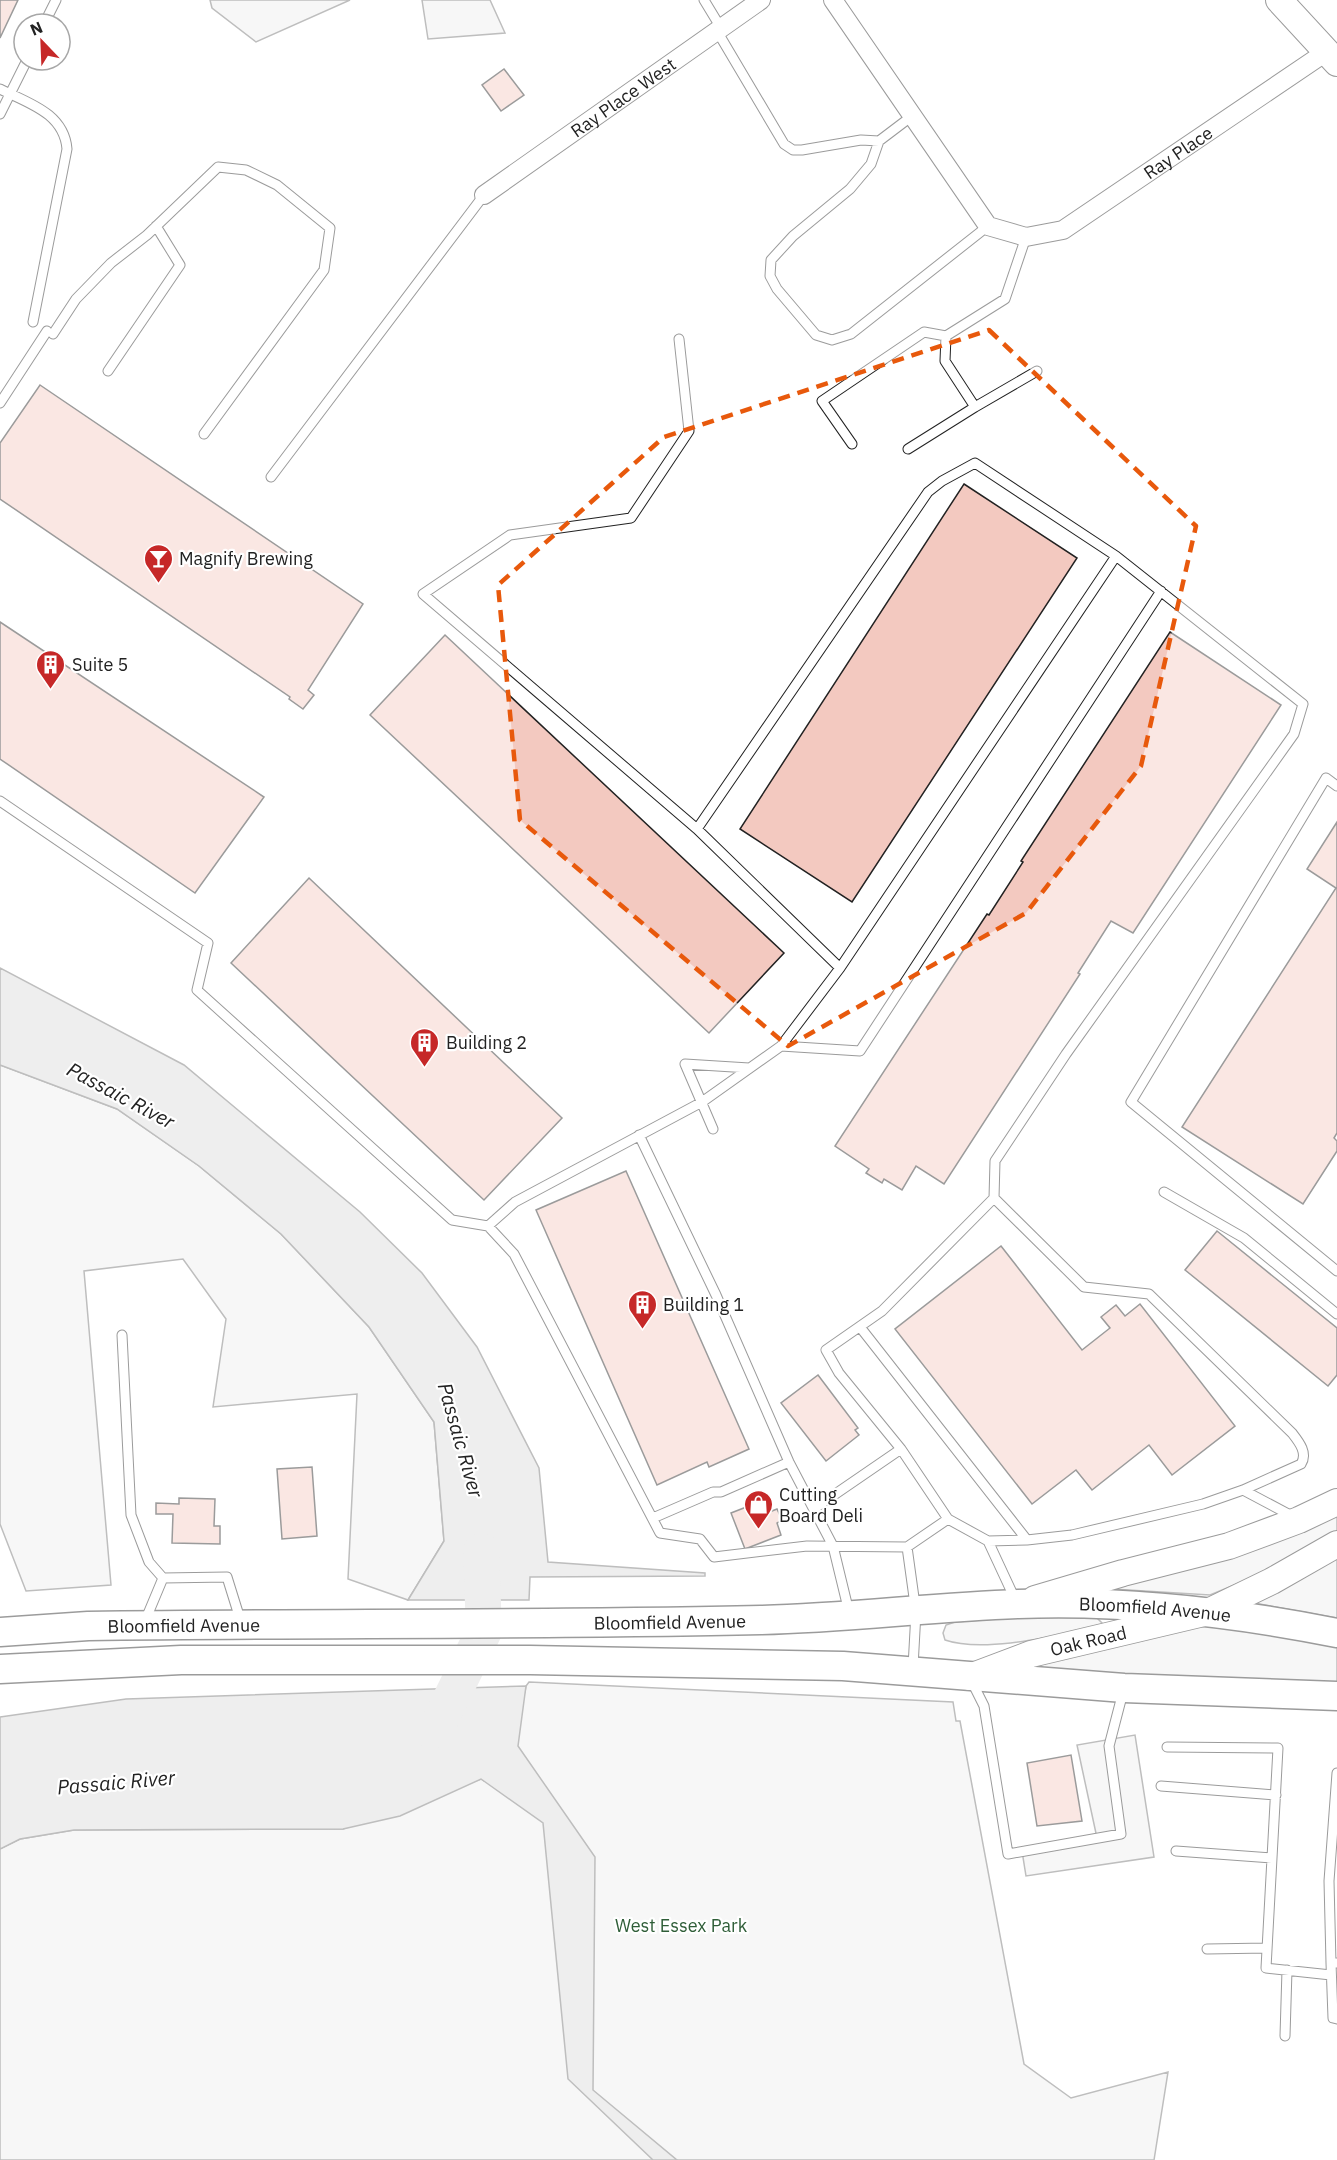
<svg xmlns="http://www.w3.org/2000/svg" width="1337" height="2160" viewBox="0 0 1337 2160" font-family="'IBM Plex Sans',sans-serif">
	<style>
		.green { fill: #eee; stroke: #6f6f6f; stroke-width: 1.5 }
		.parking { fill: #ededed; stroke: #6f6f6f; stroke-width: 1.5 }
		.water { fill: #d9d9d9; stroke: #6f6f6f; stroke-width: 1.5 }
		.lines { fill: none; stroke-linecap: round; stroke-linejoin: round }
		.river { stroke: #d9d9d9; stroke-width: 36 }
		.building { fill: #f3c9c0; stroke: #222; stroke-width: 1.5 }
		.lane-casing { stroke: #222; stroke-width: 11 }
		.street-casing { stroke: #222; stroke-width: 20 }
		.secondary-casing { stroke: #222; stroke-width: 28 }
		.primary-casing { stroke: #222; stroke-width: 31 }
		.lane { stroke: #fff; stroke-width: 9 }
		.street { stroke: #fff; stroke-width: 18 }
		.secondary { stroke: #fff; stroke-width: 26 }
		.primary { stroke: #fff; stroke-width: 28 }
		.marked { fill: none; stroke: #e8590c; stroke-width: 4.5; stroke-dasharray: 12 8; stroke-linejoin: round }
		.labels { text-anchor: middle; dominant-baseline: central; stroke-width: 4.5; stroke-linejoin: round; paint-order: stroke }
		.street-label { font-size: 18px; fill: #222; stroke: #fff }
		.poi-label { font-size: 18px; fill: #222; stroke: #fff; text-anchor: start }
		.park-label { font-size: 18px; fill: #2f5e38; stroke: #fff }
		.water-label { font-size: 20px; font-style: italic; fill: #222; stroke: #fff }
	</style>
	<rect width="100%" height="100%" fill="#fff"/>
	<path class="green" d="M 210,0 L 350,0 L 256,42 L 212,8 Z
		M 422,0 L 490,0 L 505,33 L 428,39 Z
		M 0,1065 L 117,1109 L 199,1166 L 281,1234 L 369,1327 L 434,1422 L 444,1541 L 408,1600 L 348,1579 L 357,1394 L 213,1407 L 226,1319 L 183,1259 L 84,1271 L 111,1585 L 26,1591 L 0,1524 Z
		M 1337,1514 L 1337,1532 L 1302,1552 L 1244,1581 L 1210,1595 L 1112,1589 Z
		M 1337,1554 L 1337,1618 L 1254,1603 Z
		M 1021,1617 L 1096,1617 L 1102,1623 L 1101,1626 L 1096,1628 C 1055,1636 983,1653 945,1640 L 943,1633 L 946,1625 L 955,1622 Z
		M 1198,1623 L 1337,1645 L 1337,1685 L 1036,1670 L 1036,1666 Z
		M 529,1682 L 953,1702 L 956,1721 L 960,1721 L 1024,2064 L 1071,2098 L 1168,2072 L 1154,2160 L 0,2160 L 0,1849 L 20,1839 L 74,1830 L 343,1829 L 481,1779 L 484,1781 L 525,1692 L 526,1686 Z"/>
	<path class="parking" d="M 1135,1735 L 1154,1857 L 1026,1876 L 1022,1851 L 1097,1838 L 1077,1745 Z"/>
	<path class="water" d="M 0,968 L 184,1065 L 360,1212 L 422,1273 L 477,1347 L 539,1468 L 548,1562 L 705,1573 L 705,1576 L 530,1577 L 529,1600 L 408,1600 L 444,1541 L 434,1422 L 369,1327 L 281,1234 L 199,1166 L 117,1109 L 0,1065 Z
		M 526,1686 L 518,1746 L 595,1857 L 593,2090 L 677,2160 L 653,2160 L 568,2079 L 543,1823 L 481,1779 L 400,1816 L 343,1829 L 74,1830 L 20,1839 L 0,1849 L 0,1717 L 126,1699 Z"/>
	<g class="lines">
		<path class="river" d="M 432,1731 L 436,1729 L 484,1631 L 481,1551"/>
	</g>
	<path class="building" d="M 0,0 L 18,0 L 0,38 Z
		M 504,69 L 524,95 L 501,111 L 482,85 Z
		M 40,385 L 363,604 L 308,690 L 314,695 L 303,709 L 289,699 L 290,697 L 0,499 L 0,443 Z
		M 964,484 L 1077,558 L 852,902 L 740,829 Z
		M 0,622 L 264,797 L 195,893 L 0,759 Z
		M 1170,632 L 1281,705 L 1133,933 L 1111,921 L 1078,973 L 1080,974 L 944,1184 L 916,1166 L 902,1190 L 884,1179 L 882,1183 L 866,1173 L 869,1169 L 835,1146 L 987,914 L 989,915 L 1023,862 L 1021,861 Z
		M 445,635 L 784,953 L 709,1033 L 370,715 Z
		M 1337,822 L 1337,1133 L 1334,1138 L 1337,1141 L 1337,1151 L 1303,1204 L 1182,1127 L 1336,888 L 1307,869 Z
		M 309,878 L 562,1118 L 484,1200 L 231,963 Z
		M 626,1171 L 749,1449 L 709,1467 L 707,1462 L 657,1485 L 536,1210 Z
		M 1217,1231 L 1337,1328 L 1337,1375 L 1328,1386 L 1185,1270 Z
		M 1001,1246 L 1082,1350 L 1110,1328 L 1101,1317 L 1116,1305 L 1125,1316 L 1140,1304 L 1235,1426 L 1172,1475 L 1149,1445 L 1092,1490 L 1076,1470 L 1032,1504 L 895,1329 Z
		M 818,1375 L 858,1428 L 855,1430 L 859,1435 L 826,1461 L 781,1403 Z
		M 312,1467 L 317,1536 L 282,1539 L 277,1469 Z
		M 179,1498 L 215,1499 L 214,1526 L 220,1526 L 220,1544 L 172,1543 L 173,1514 L 156,1514 L 156,1503 L 179,1504 Z
		M 767,1499 L 772,1511 L 777,1509 L 782,1520 L 777,1523 L 781,1535 L 745,1549 L 731,1513 Z
		M 1071,1755 L 1082,1821 L 1037,1826 L 1027,1763 Z"/>
	<g class="lines">
		<defs>
			<path id="lane" d="M 704,0 L 721,28
				M 44,24 L 56,0
				M 717,31 L 784,144 L 793,150 L 802,150 L 861,140 L 879,141
				M 0,89 C 28,103 64,113 67,149 L 33,322
				M 0,114 L 27,60
				M 912,116 L 879,141 L 871,164 L 850,189 L 793,236 L 771,260 L 770,276 L 777,289 L 816,335 L 832,340 L 851,334 L 988,226
				M 53,334 L 76,299 L 111,263 L 147,235 L 218,167 L 246,170 L 277,185 L 330,228 L 324,270 L 204,434
				M 679,339 L 689,431 L 631,518 L 510,535 L 423,594 L 697,829 L 840,968
				M 108,371 L 180,265 L 156,226
				M 0,403 L 47,331
				M 975,407 L 1037,371
				M 852,444 L 822,401 L 924,332 L 946,336 L 1005,299 L 1026,237
				M 908,449 L 975,407 L 945,361 L 946,336
				M 271,477 L 484,195
				M 1337,786 L 1326,778 L 1131,1102 L 1337,1271
				M 0,801 L 208,943 L 197,990 L 452,1220 L 488,1226 L 514,1254 L 660,1533 L 700,1539 L 714,1557 L 807,1546 L 907,1547 L 948,1519 L 988,1541 L 1027,1540 L 1072,1535 L 1203,1504 L 1243,1490 L 1301,1464 C 1308,1453 1299,1442 1292,1433 L 1149,1294 L 1084,1287 L 994,1198
				M 697,829 L 928,492 L 942,481 L 975,463 L 1116,556 L 1303,704 L 1294,734 L 1066,1054 L 995,1161 L 994,1198 L 882,1311 L 826,1350 L 839,1373 L 901,1449 L 948,1519
				M 781,1046 L 860,1051 L 1161,591
				M 685,1064 L 713,1129
				M 685,1064 L 749,1068
				M 639,1135 L 716,1295 L 789,1462 L 833,1546 L 849,1612
				M 1164,1192 L 1244,1238 L 1337,1314
				M 488,1226 L 515,1202 L 702,1102 L 781,1046 L 840,968 L 1116,556
				M 860,1327 L 1027,1540
				M 122,1335 L 131,1515 L 149,1562 L 163,1578
				M 1243,1490 L 1294,1517
				M 815,1508 L 901,1449
				M 653,1518 L 713,1492 L 721,1492 L 789,1462
				M 988,1541 L 1015,1599
				M 907,1547 L 916,1612 L 913,1667
				M 145,1621 L 163,1578 L 227,1577 L 241,1622
				M 972,1682 L 984,1706 L 1008,1854 L 1121,1834 L 1109,1746 L 1123,1692
				M 1167,1747 L 1278,1748 L 1266,1968 L 1331,1975
				M 1161,1786 L 1276,1795
				M 1176,1851 L 1272,1858
				M 1207,1949 L 1267,1948
				M 1331,1963 L 1329,1881 L 1337,1773
				M 1337,1963 L 1331,1963 L 1333,2018 L 1337,2019
				M 1285,2036 L 1287,1970"/>
			<g id="street">
				<path id="s1" d="M 833,0 L 988,226 L 1026,237 L 1063,230 L 1326,52"/>
				<path id="s2" d="M 484,195 L 761,0"/>
			</g>
			<g id="secondary">
				<path d="M 1279,0 L 1337,63"/>
				<path d="M 1035,1599 L 1123,1573 L 1229,1546 L 1299,1520 L 1337,1502"/>
				<path id="s3" d="M 970,1677 L 1031,1654 L 1208,1612 L 1272,1581 L 1337,1544"/>
			</g>
			<g id="primary">
				<path id="s4" d="M 0,1632 L 88,1626 C 312,1623 537,1625 761,1620 C 847,1618 932,1607 1018,1604 C 1126,1600 1232,1612 1337,1633"/>
				<path d="M 0,1669 L 181,1660 L 530,1660 L 843,1666 L 1124,1688 L 1337,1696"/>
			</g>
		</defs>
		<use href="#lane" class="lane-casing"/>
		<use href="#street" class="street-casing"/>
		<use href="#secondary" class="secondary-casing"/>
		<use href="#primary" class="primary-casing"/>
		<use href="#lane" class="lane"/>
		<use href="#street" class="street"/>
		<use href="#secondary" class="secondary"/>
		<use href="#primary" class="primary"/>
	</g>
	<path d="M0 0H1337V2160H0ZM 989,330 L 1196,526 L 1141,766 L 1026,913 L 788,1046 L 520,820 L 498,585 L 664,437 Z" fill="#fff" fill-opacity=".55" fill-rule="evenodd"/>
	<path class="marked" d="M 989,330 L 1196,526 L 1141,766 L 1026,913 L 788,1046 L 520,820 L 498,585 L 664,437 Z"/>
	<defs>
		<symbol id="bar-pin" viewBox="-11 -11 22 30"><path d="M0 17L-7.5 6A9.5 9.5 0 1 1 7.5 6Z" fill="#c62828" stroke="#fff"/><path d="M-6-5H6L.8 .8V4.5H3.5V6h-7V4.5H-.8V.8Z" fill="#fff"/></symbol>
		<symbol id="building-pin" viewBox="-11 -11 22 30"><path d="M0 17L-7.5 6A9.5 9.5 0 1 1 7.5 6Z" fill="#c62828" stroke="#fff"/><path d="M-4-6H4V6H1V3H-1V6H-4ZM-2.5-4.3h1.7v1.8h-1.7ZM.8-4.3h1.7v1.8H.8ZM-2.5-1h1.7V.8h-1.7ZM.8-1h1.7V.8H.8Z" fill="#fff"/></symbol>
		<symbol id="shop-pin" viewBox="-11 -11 22 30"><path d="M0 17L-7.5 6A9.5 9.5 0 1 1 7.5 6Z" fill="#c62828" stroke="#fff"/><path d="M-5-2.5h2.3a2.7 3.5 0 0 1 5.4 0H5L5.5 6h-11ZM-1.5-2.5h3a1.5 2.3 0 0 0-3 0Z" fill="#fff"/></symbol>
	</defs>
	<g fill-rule="evenodd">
		<use href="#bar-pin" x="142" y="542" width="33" height="45"/>
		<use href="#building-pin" x="34" y="648" width="33" height="45"/>
		<use href="#building-pin" x="408" y="1026" width="33" height="45"/>
		<use href="#building-pin" x="626" y="1288" width="33" height="45"/>
		<use href="#shop-pin" x="742" y="1488" width="33" height="45"/>
	</g>
	<g class="labels">
		<g class="street-label">
			<text stroke="none"><textPath href="#s2" startOffset="170">Ray Place West</textPath></text>
			<text stroke="none"><textPath href="#s1" startOffset="490">Ray Place</textPath></text>
			<text stroke="none"><textPath href="#s4" startOffset="1156">Bloomfield Avenue</textPath></text>
			<text stroke="none"><textPath href="#s4" startOffset="670">Bloomfield Avenue</textPath></text>
			<text stroke="none"><textPath href="#s4" startOffset="184">Bloomfield Avenue</textPath></text>
			<text stroke="none"><textPath href="#s3" startOffset="124">Oak Road</textPath></text>
		</g>
		<g class="poi-label">
			<text x="179" y="558">Magnify Brewing</text>
			<text x="72" y="664">Suite 5</text>
			<text x="446" y="1042">Building 2</text>
			<text x="663" y="1304">Building 1</text>
			<text x="779" y="1494">Cutting<tspan x="779" dy="21">Board Deli</tspan></text>
		</g>
		<g class="park-label">
			<text x="681" y="1925">West Essex Park</text>
		</g>
		<g class="water-label">
			<text transform="translate(121 1095) rotate(28)">Passaic River</text>
			<text transform="translate(461 1440) rotate(74)">Passaic River</text>
			<text transform="translate(116 1782) rotate(-5)">Passaic River</text>
		</g>
	</g>
	<g transform="translate(42 42) rotate(337)"><circle r="28" fill="#ffffff" stroke="#a7a7a7" stroke-width="1.5"/>
	<path d="M0-4.5L10 22L0 15L-10 22Z" fill="#c62828"/>
	<text y="-9" font-size="16" font-weight="bold" text-anchor="middle" fill="#222222">N</text>
	</g>
</svg>
